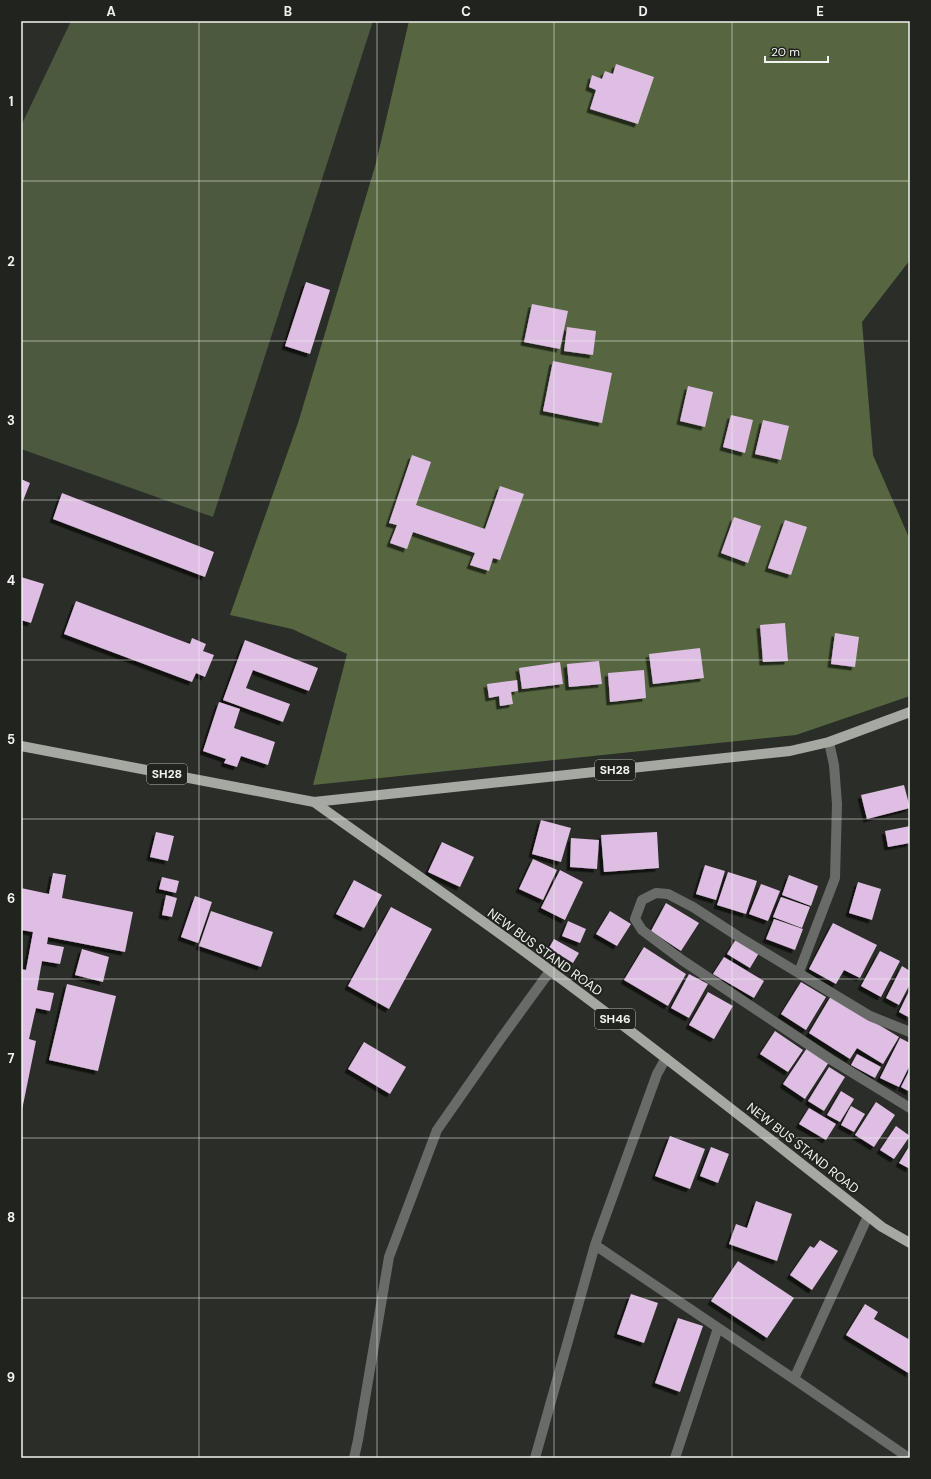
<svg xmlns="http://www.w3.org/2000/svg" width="931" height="1479" viewBox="0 0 931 1479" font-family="'DM Sans',sans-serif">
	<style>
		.green { fill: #4d593e }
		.forest { fill: #566640 }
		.building { fill: #debee2; filter: url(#shadow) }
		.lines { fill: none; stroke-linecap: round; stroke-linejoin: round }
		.minor { stroke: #696b68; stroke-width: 10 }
		.major { stroke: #a6a8a2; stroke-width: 10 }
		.grid { fill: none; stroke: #f2f3f0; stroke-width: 1; stroke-opacity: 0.55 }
		.labels { text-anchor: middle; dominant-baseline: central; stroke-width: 4; stroke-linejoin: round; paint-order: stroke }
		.shield { fill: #21241e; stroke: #b3b5b1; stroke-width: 1 }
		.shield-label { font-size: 12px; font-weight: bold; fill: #f2f3f0 }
		.street-label { font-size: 13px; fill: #f2f3f0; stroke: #21241e }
		.neatline { fill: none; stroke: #f2f3f0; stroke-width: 1.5 }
		.grid-label { font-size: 13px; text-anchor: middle; font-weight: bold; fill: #f2f3f0 }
	</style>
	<defs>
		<filter id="shadow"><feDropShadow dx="-3.5" dy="3.5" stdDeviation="0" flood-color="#0009"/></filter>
	</defs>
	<rect width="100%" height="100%" fill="#2b2d28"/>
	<path class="green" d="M 71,21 L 373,21 L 213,517 L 21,449 L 21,126 Z"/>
	<path class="forest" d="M 409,21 L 910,21 L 910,260 L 862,322 L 873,455 L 910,540 L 910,696 L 796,735 L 313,785 L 347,654 L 292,629 L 230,615 L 298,423 L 376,163 Z"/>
	<path class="building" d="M 616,64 L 654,77 L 638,124 L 590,109 L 596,90 L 589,87 L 592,75 L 602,79 L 605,71 L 613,74 Z
		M 306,282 L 330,290 L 310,354 L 285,346 Z
		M 532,304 L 568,311 L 560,349 L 524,342 Z
		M 567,327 L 596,331 L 593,355 L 564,351 Z
		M 553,361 L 612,373 L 602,423 L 543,411 Z
		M 688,386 L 713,392 L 705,427 L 680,421 Z
		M 731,415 L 753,420 L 745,453 L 723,447 Z
		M 763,420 L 789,426 L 781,460 L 755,454 Z
		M 412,455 L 431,462 L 416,505 L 485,529 L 500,486 L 524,494 L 500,560 L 493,558 L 489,571 L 470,565 L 475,553 L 413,532 L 407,549 L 390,543 L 397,525 L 389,523 Z
		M 21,479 L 30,483 L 21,506 Z
		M 62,493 L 214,552 L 205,577 L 53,519 Z
		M 734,517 L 761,526 L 748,563 L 721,553 Z
		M 785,520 L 807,527 L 791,575 L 768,568 Z
		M 21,577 L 44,584 L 31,623 L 21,620 Z
		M 76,601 L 190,644 L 192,638 L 206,644 L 203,651 L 214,655 L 205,677 L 196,673 L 192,682 L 64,634 Z
		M 785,623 L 788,661 L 763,662 L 760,625 Z
		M 835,633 L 859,637 L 855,667 L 831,664 Z
		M 245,640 L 318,668 L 309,691 L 253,670 L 246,688 L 290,704 L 283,722 L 223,700 Z
		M 700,648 L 704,678 L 653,684 L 649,654 Z
		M 599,661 L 602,684 L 569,687 L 567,664 Z
		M 560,662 L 563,684 L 522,689 L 519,668 Z
		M 644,670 L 646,698 L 610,702 L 608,673 Z
		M 517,680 L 518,691 L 511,692 L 513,704 L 500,706 L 499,696 L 489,698 L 487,684 Z
		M 219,702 L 240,709 L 234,728 L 275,742 L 268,765 L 241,756 L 237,767 L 224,763 L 226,759 L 203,751 Z
		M 904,785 L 910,808 L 867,819 L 861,795 Z
		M 541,820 L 571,828 L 561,862 L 532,854 Z
		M 910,826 L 910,843 L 888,847 L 885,831 Z
		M 156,832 L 174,836 L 168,861 L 150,857 Z
		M 657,832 L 659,868 L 604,872 L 601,835 Z
		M 571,838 L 599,840 L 597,869 L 570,867 Z
		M 442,842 L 474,857 L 460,887 L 428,872 Z
		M 533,859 L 557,870 L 543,900 L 519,889 Z
		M 705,865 L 725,871 L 716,900 L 696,894 Z
		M 560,870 L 583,882 L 565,920 L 541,908 Z
		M 728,872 L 757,881 L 746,914 L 717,905 Z
		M 53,873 L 66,875 L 62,898 L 133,912 L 125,952 L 48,937 L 47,944 L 64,947 L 60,964 L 42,961 L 37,990 L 54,993 L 50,1011 L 36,1008 L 29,1039 L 36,1041 L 22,1110 L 21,1110 L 21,969 L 26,970 L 33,932 L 21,930 L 21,888 L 49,894 Z
		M 789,875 L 818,886 L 811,906 L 782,895 Z
		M 162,877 L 179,881 L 176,893 L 159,889 Z
		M 354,880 L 382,895 L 364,928 L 336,914 Z
		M 858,882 L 881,889 L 872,920 L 849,913 Z
		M 761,884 L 780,891 L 768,921 L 749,914 Z
		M 166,895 L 177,898 L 172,917 L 162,915 Z
		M 195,896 L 212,902 L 198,943 L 181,937 Z
		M 781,897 L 810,907 L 802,928 L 773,917 Z
		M 666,903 L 699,923 L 681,951 L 651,931 Z
		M 391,907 L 432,929 L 389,1009 L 348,986 Z
		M 211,911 L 273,932 L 261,967 L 199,946 Z
		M 610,911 L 631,924 L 617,946 L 596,934 Z
		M 774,919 L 803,929 L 795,950 L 766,939 Z
		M 568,921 L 586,929 L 580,943 L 562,936 Z
		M 833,923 L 877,945 L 860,978 L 844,970 L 836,984 L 809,969 Z
		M 554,939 L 579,953 L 573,963 L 549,948 Z
		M 736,939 L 759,953 L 750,968 L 727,954 Z
		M 644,947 L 686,974 L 668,1006 L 624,980 Z
		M 82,949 L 109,957 L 103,982 L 75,975 Z
		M 880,951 L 900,961 L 881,997 L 861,986 Z
		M 724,957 L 764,981 L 754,998 L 713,974 Z
		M 902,966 L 910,971 L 910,984 L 899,1005 L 886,998 Z
		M 689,974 L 708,984 L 689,1018 L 671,1008 Z
		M 801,982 L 826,997 L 806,1030 L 781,1014 Z
		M 67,984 L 116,996 L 98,1071 L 49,1060 Z
		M 910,989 L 910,1018 L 899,1012 Z
		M 708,992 L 733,1006 L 714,1039 L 689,1025 Z
		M 831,996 L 899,1037 L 883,1064 L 857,1048 L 850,1059 L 809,1033 Z
		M 775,1031 L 803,1050 L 788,1072 L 760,1054 Z
		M 900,1038 L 910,1043 L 910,1065 L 899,1087 L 880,1078 Z
		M 364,1042 L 406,1067 L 390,1094 L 348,1069 Z
		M 807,1048 L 829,1062 L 805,1099 L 783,1084 Z
		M 857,1054 L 881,1067 L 875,1078 L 851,1065 Z
		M 829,1067 L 845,1077 L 824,1111 L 808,1101 Z
		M 910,1069 L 910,1092 L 901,1087 Z
		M 841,1091 L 854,1099 L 840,1122 L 827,1115 Z
		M 876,1102 L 895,1115 L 874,1147 L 855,1135 Z
		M 851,1106 L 865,1114 L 854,1132 L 841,1125 Z
		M 809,1108 L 836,1124 L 826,1140 L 799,1124 Z
		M 896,1126 L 910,1136 L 894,1159 L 880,1150 Z
		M 670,1136 L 705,1149 L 690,1189 L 655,1176 Z
		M 910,1145 L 910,1169 L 899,1163 Z
		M 711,1147 L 729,1154 L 718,1183 L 700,1176 Z
		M 756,1201 L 792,1214 L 777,1261 L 729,1244 L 736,1224 L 747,1228 Z
		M 820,1240 L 838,1251 L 812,1290 L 790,1275 L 810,1246 L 814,1248 Z
		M 738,1261 L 794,1298 L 767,1338 L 711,1301 Z
		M 631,1294 L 658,1303 L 644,1343 L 617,1334 Z
		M 865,1304 L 878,1312 L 874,1319 L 910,1340 L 910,1374 L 846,1335 Z
		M 678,1318 L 703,1326 L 680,1392 L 655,1383 Z"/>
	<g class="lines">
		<path class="minor" d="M 799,972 L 835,878 L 837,804 L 834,765 L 829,742
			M 910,1032 L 870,1016 L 739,937 L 693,907 L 668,894 L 656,893 L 642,900 L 635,919 L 642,930 L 682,960 L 830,1059 L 910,1108
			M 595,1245 L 794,1379 L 909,1458
			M 794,1379 L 868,1216
			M 354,1458 L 358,1440 L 389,1257 L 437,1130 L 502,1037 L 550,971
			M 535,1458 L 595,1245 L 657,1074 L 666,1058
			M 675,1458 L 718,1328"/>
		<path class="major" d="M 21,746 L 314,802 L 790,751 L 829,742 L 910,712
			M 314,802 C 393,859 474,913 552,972 C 659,1051 763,1134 868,1216 L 882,1227 L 910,1243"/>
	</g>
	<path class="grid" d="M 199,21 L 199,1458M 377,21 L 377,1458M 554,21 L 554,1458M 732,21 L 732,1458M 21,181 L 910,181M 21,341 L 910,341M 21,500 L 910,500M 21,660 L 910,660M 21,819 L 910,819M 21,979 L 910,979M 21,1138 L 910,1138M 21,1298 L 910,1298"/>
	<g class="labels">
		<g class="shield">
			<rect x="595" y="760" width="40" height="20" rx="3"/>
			<rect x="147" y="764" width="40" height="20" rx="3"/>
			<rect x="595" y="1009" width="40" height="20" rx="3"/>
		</g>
		<g class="shield-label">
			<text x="615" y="770">SH28</text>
			<text x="167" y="774">SH28</text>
			<text x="615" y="1019">SH46</text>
		</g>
		<g class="street-label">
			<text transform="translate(545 952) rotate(36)">NEW BUS STAND ROAD</text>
			<text transform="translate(803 1148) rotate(38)">NEW BUS STAND ROAD</text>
		</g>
	</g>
	<rect width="931" height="1479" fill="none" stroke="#21241e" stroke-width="44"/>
	<path d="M765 56v6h63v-6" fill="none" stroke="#f2f3f0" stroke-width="2"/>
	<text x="771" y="56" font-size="12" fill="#f2f3f0" stroke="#21241e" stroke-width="3" paint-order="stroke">20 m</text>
	<rect x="22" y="22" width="887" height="1435" class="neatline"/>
	<g class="grid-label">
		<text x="111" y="16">A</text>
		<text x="288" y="16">B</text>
		<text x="466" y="16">C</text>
		<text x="643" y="16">D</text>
		<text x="820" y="16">E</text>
		<text x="11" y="106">1</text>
		<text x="11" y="266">2</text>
		<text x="11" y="425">3</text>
		<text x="11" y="585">4</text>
		<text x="11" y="744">5</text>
		<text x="11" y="903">6</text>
		<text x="11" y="1063">7</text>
		<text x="11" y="1222">8</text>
		<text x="11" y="1382">9</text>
	</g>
</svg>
